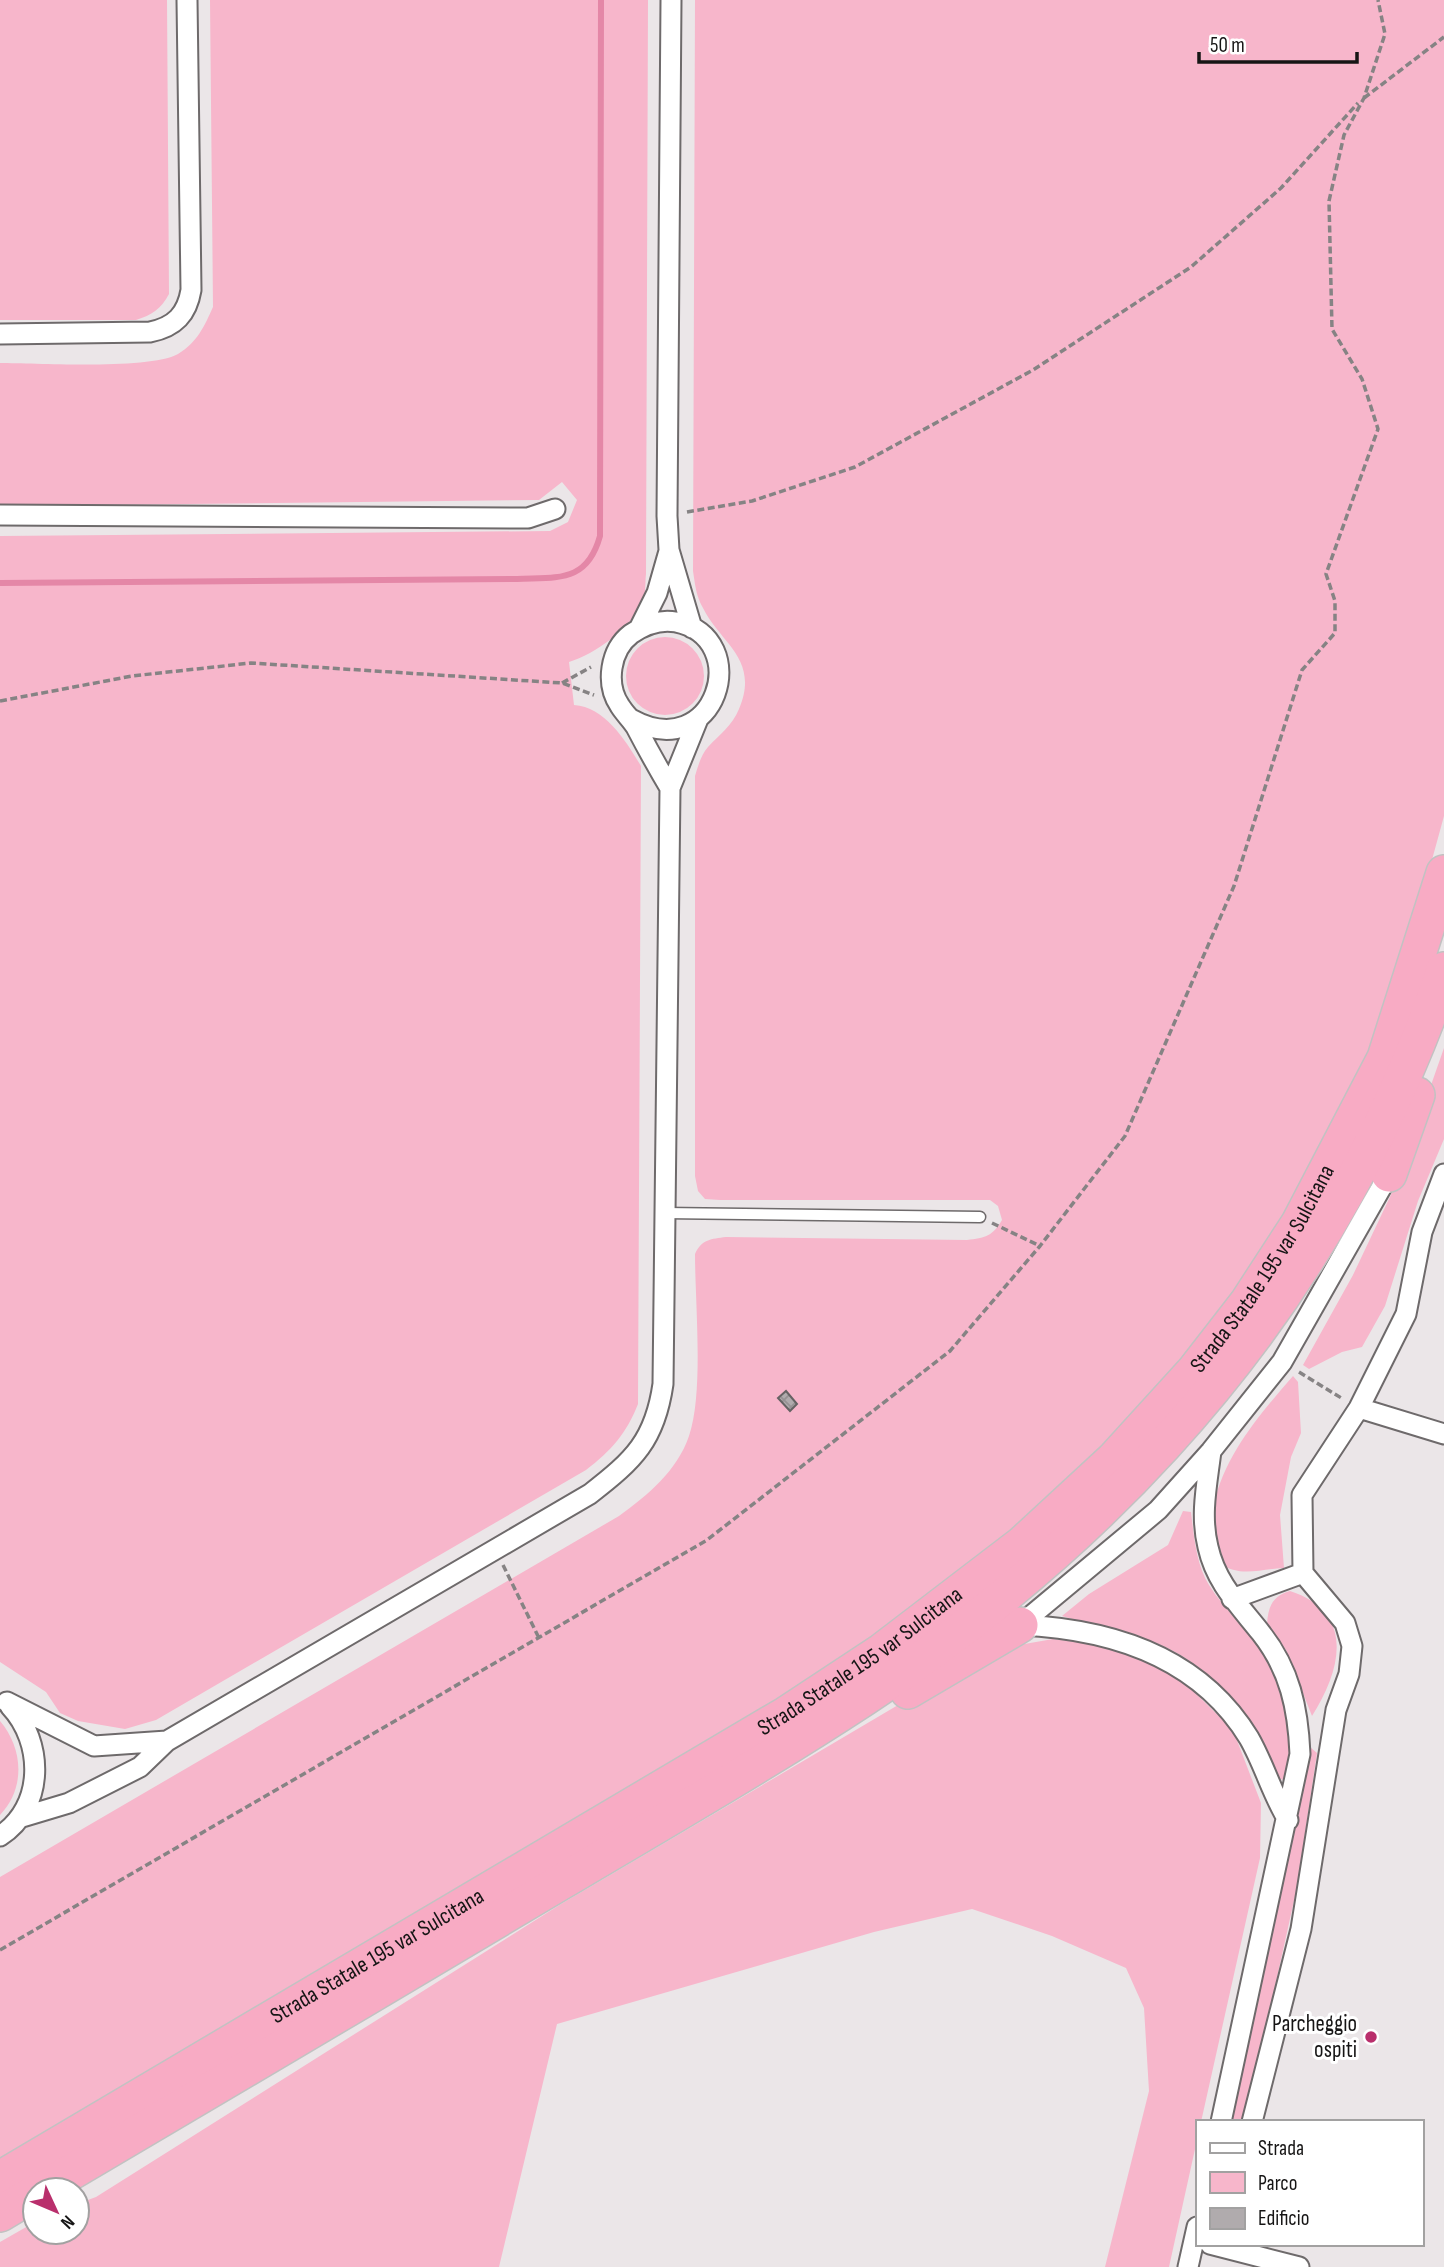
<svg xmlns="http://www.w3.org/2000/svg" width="1444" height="2267" viewBox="0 0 1444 2267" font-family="'Sofia Sans Condensed',sans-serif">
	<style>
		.green { fill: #f7b6cb }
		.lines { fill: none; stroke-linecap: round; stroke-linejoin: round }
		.stream { stroke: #e487a7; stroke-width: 6 }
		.building { fill: url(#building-cross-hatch); stroke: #666263; stroke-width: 2 }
		.lane-casing { stroke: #6e6a6b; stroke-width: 13 }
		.street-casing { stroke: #6e6a6b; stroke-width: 23 }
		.highway-casing { stroke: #c2c2c2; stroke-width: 38 }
		.path { stroke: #868384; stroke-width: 3.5; stroke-dasharray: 7 3.5; stroke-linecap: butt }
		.lane { stroke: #fff; stroke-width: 10 }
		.street { stroke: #fff; stroke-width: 19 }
		.highway { stroke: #f8abc4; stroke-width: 35 }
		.poi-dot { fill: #b92f6c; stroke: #fff; stroke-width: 2.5 }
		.labels { text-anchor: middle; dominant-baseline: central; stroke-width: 6; stroke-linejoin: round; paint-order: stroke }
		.street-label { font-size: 23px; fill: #161515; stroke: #fff }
		.poi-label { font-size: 23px; fill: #161515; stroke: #fff; text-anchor: end }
	</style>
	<defs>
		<pattern id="building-cross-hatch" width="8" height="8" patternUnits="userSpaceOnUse" patternTransform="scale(1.75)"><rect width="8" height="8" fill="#b0abad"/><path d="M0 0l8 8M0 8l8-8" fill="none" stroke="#979294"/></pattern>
	</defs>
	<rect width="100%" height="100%" fill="#ebe6e8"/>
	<path class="green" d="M 0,0 L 167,0 L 169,294 C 161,309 152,315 136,320 L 0,320 Z
		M 210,0 L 648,0 L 646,574 C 645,582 646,593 643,601 C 632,628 595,654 569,662 L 574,705 C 605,707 626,741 641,766 L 638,1404 C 626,1434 612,1450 586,1470 L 156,1720 L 125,1729 L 78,1721 L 60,1713 L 46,1692 L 0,1662 L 0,536 L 550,531 L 568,522 L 577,500 L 562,482 L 539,500 L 0,506 L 0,363 C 38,363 149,370 178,354 C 197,343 205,325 213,307 Z
		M 695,0 L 1444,0 L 1444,816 L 1413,929 L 1371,1056 L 1319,1160 L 1229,1307 L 1066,1489 L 862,1653 L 0,2168 L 0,1877 L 619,1516 C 648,1495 677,1471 689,1436 C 704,1392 695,1303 695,1254 C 702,1239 711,1239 726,1237 L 967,1240 C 985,1238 993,1236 1002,1220 L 998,1206 L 990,1200 L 720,1200 L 705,1199 L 698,1191 L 695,1176 L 695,776 C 698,766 701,755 708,747 C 720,734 732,726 739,709 C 760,659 721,644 703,608 C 696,596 695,584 693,571 Z
		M626 676a39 39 0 1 1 78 0a39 39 0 1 1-78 0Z
		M 1444,1048 L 1444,1139 L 1418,1201 L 1385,1306 L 1362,1347 L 1342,1352 L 1309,1369 L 1303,1365 L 1353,1275 L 1397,1182 Z
		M 1293,1376 L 1298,1382 L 1301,1433 L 1291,1457 L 1280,1515 L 1284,1568 C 1261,1569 1239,1578 1220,1563 C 1217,1544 1210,1522 1214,1504 C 1225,1454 1261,1413 1293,1376 Z
		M 1183,1511 L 1191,1512 C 1194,1536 1196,1564 1209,1585 C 1225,1611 1250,1631 1266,1656 C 1290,1693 1296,1739 1284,1780 L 1273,1777 C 1237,1708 1219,1664 1140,1637 C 1115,1628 1088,1625 1062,1616 L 1089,1594 L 1168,1545 Z
		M 1290,1591 C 1355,1612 1342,1669 1312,1716 L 1286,1650 L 1267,1625 C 1268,1607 1272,1596 1290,1591 Z
		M 1053,1639 L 1110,1646 L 1144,1657 L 1177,1675 L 1233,1730 L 1261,1803 L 1260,1858 L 1201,2122 L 1197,2122 L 1197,2140 L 1169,2267 L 1105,2267 L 1149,2091 L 1144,2008 L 1126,1968 L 1052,1936 L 972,1909 L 874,1932 L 557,2024 L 499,2267 L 0,2267 L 0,2242 L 35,2222 L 35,2232 L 77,2232 L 77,2204 L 96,2197 L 561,1904 L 954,1672 L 1002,1648 Z
		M 0,1721 C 23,1748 26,1788 0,1815 Z
		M 1310,1747 L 1317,1753 L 1297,1887 L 1245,2122 L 1229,2122 Z"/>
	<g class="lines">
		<path class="stream" d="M 0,583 L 517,579 C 558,577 587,583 600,536 L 601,0"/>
	</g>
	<path class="building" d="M 786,1391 L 797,1404 L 790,1411 L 778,1398 Z"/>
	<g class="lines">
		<defs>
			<path id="lane" d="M 664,1213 L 980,1217"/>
			<path id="street" d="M 671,0 L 667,516 L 669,550 L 692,628
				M 0,334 L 150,332 C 175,327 187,314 191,290 L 187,0
				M 0,515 L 528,518 L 555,509
				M 640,627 L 657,593 L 669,551
				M 631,719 C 716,766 755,638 676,622 C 659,619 644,625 631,634 C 610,650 605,684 620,706 C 625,714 631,719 636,727 C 647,748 658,768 670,788
				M 1359,1408 L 1444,1434
				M 1211,1451 C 1207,1484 1200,1515 1208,1547 C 1216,1583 1239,1605 1261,1633 C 1290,1670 1298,1708 1300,1754 L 1221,2122
				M 1232,1599 L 1303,1573
				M 1020,1625 L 1158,1510 L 1211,1451 L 1282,1362 L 1389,1174
				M 1020,1625 C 1111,1629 1199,1656 1249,1738 C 1264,1764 1272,1794 1288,1820
				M 7,1702 L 94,1746 L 167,1741
				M 19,1818 L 69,1803 L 140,1767 L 167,1741 L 590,1494 C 634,1460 655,1440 663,1384 L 670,788 L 698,719
				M 0,1836 C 45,1807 44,1742 10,1706
				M 1252,2122 L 1301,1929 L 1336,1710 L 1349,1674 L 1352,1646 L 1345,1623 L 1303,1573 L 1302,1495 L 1359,1408 L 1406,1314 L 1422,1232 L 1444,1174
				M 1210,2244 L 1299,2267
				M 1188,2267 L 1197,2227"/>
			<g id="highway">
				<path d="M 1389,1174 L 1417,1095"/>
				<path d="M 908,1691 L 1020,1625"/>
				<path id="s1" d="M 0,2179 L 785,1715 L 882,1651 L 1022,1544 L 1114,1459 L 1195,1370 L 1247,1303 L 1299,1223 L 1385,1058 L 1444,873"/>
				<path d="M 41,2190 C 214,2088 388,1985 561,1882 C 662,1822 765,1763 864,1698 C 1084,1555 1271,1359 1383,1121 C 1406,1072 1428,1022 1444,970"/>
				<path d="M 0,2214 L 35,2193"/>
			</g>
		</defs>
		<use href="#lane" class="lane-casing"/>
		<use href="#street" class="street-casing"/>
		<use href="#highway" class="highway-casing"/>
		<path class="path" d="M 1364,98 L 1444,37
			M 687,512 L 752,501 L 855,467 L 1033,370 L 1191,267 L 1281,188 L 1358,103
			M 562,683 L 591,667
			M 0,701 L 132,676 L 251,663 L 562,683 L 594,695
			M 992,1223 L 1040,1246
			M 1299,1372 L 1343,1399
			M 503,1565 L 539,1638
			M 0,1950 L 707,1540 L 950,1351 L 1040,1246 L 1125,1136 L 1234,886 L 1302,670 L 1335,633 L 1335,601 L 1326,574 L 1378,429 L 1362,379 L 1332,329 L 1329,201 L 1344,135 L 1364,98 L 1385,34 L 1378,0"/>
		<use href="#lane" class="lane"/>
		<use href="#street" class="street"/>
		<use href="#highway" class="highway"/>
	</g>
	<circle class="poi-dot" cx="1371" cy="2037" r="7"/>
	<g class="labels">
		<g class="street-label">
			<text stroke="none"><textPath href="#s1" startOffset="1572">Strada Statale 195 var Sulcitana</textPath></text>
			<text stroke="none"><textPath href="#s1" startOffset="1004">Strada Statale 195 var Sulcitana</textPath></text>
			<text stroke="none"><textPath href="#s1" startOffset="438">Strada Statale 195 var Sulcitana</textPath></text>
		</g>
		<g class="poi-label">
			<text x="1357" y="2024">Parcheggio<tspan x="1357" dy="26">ospiti</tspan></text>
		</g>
	</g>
	<rect x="1196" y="2120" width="228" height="126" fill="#ffffff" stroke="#a2a1a1" stroke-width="2"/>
	<rect x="1210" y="2143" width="35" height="10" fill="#ffffff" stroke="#a2a1a1" stroke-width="2"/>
	<text x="1258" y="2155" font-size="21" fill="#161515">Strada</text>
	<rect x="1210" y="2172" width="35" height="21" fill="#f7b6cb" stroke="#a2a1a1" stroke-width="2"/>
	<text x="1258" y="2190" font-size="21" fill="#161515">Parco</text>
	<rect x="1210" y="2208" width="35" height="21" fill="#b0abad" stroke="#a2a1a1" stroke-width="2"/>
	<text x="1258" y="2225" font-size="21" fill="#161515">Edificio</text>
	<g transform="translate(56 2211) rotate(134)"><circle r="33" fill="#ffffff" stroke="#a2a1a1" stroke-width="2"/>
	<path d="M0-5L12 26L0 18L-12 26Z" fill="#b92f6c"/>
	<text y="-10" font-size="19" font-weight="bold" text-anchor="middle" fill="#161515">N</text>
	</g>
	<path d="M1199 52v10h158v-10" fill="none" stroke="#161515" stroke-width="3.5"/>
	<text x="1210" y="52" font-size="21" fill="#161515" stroke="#ffffff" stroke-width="5" paint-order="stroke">50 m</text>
</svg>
